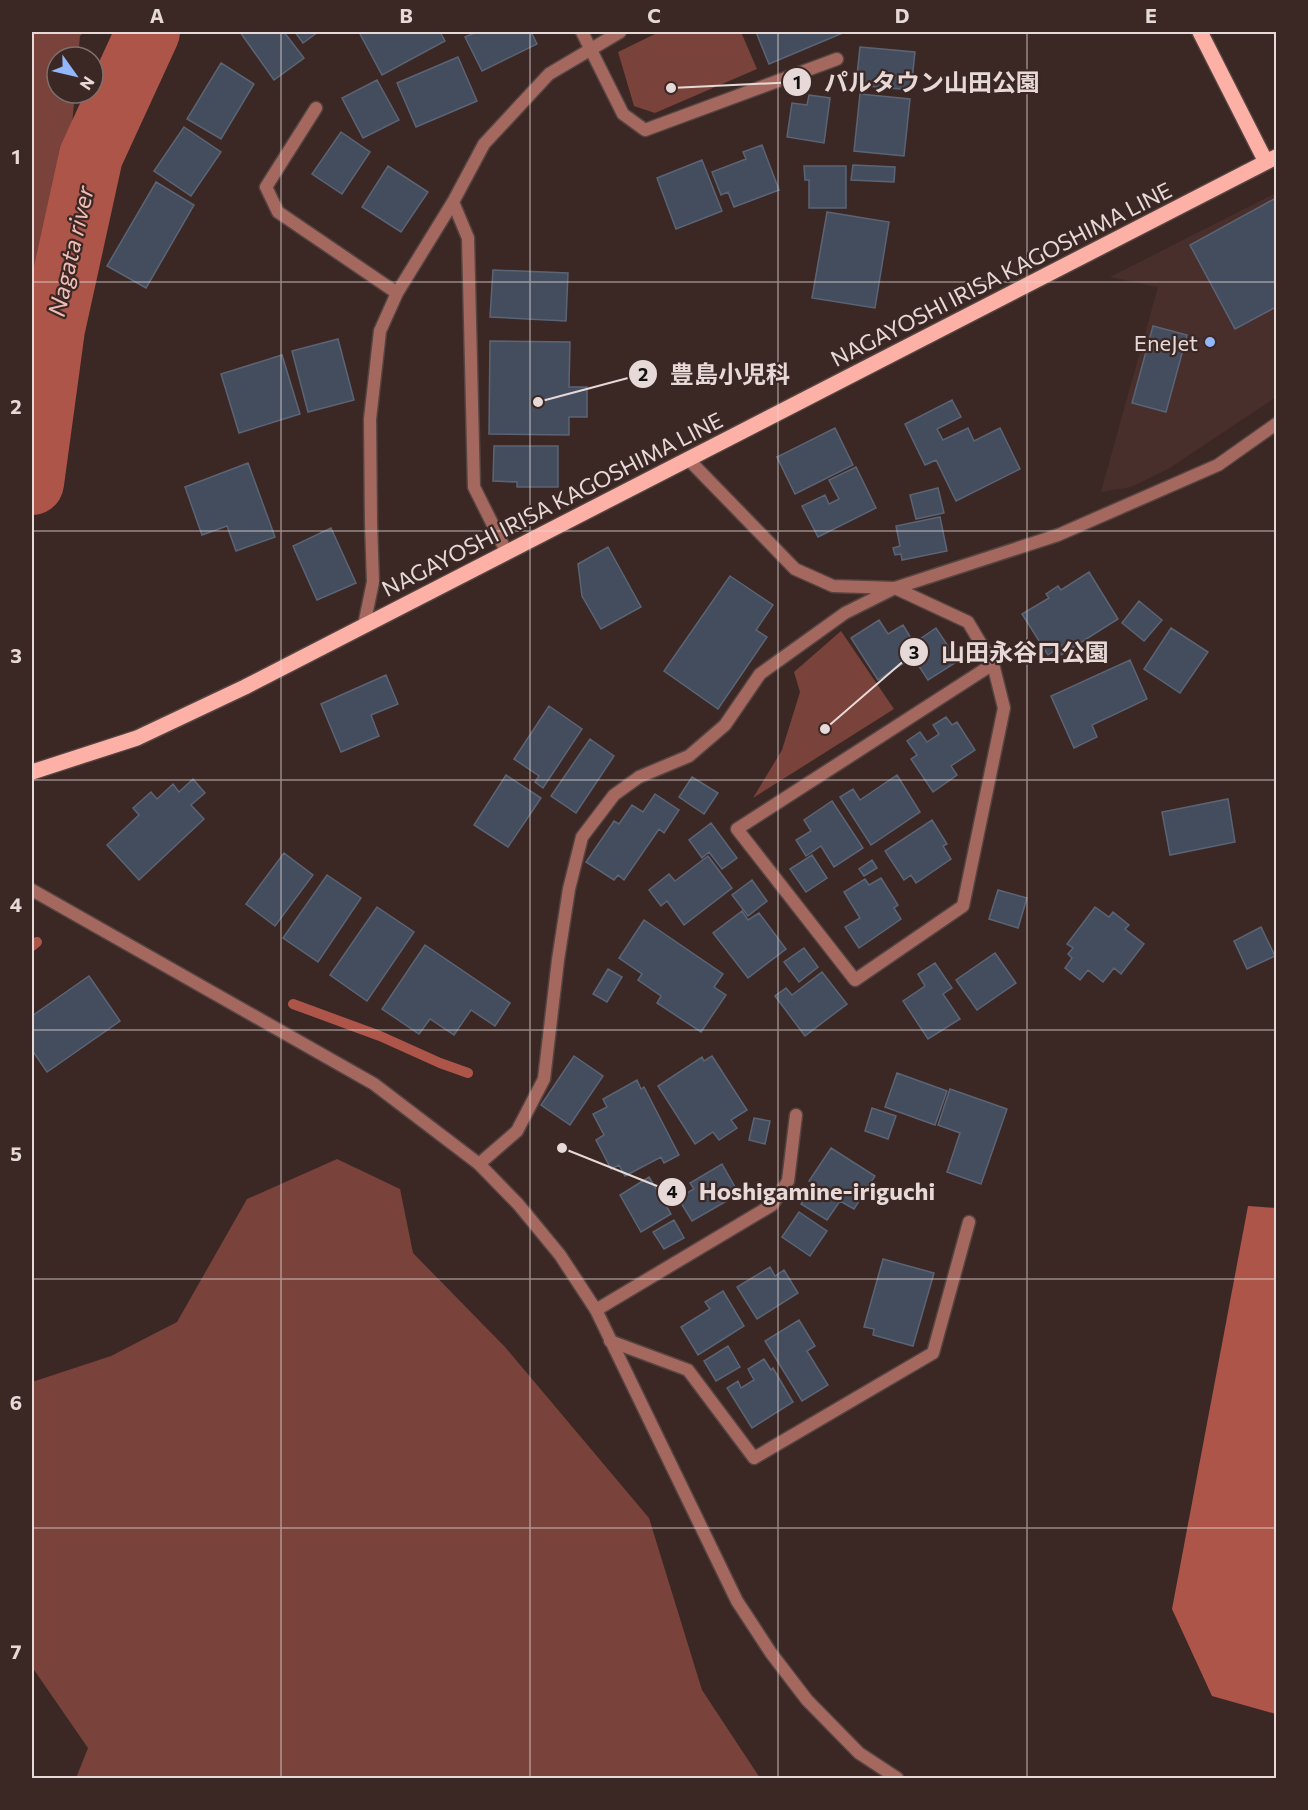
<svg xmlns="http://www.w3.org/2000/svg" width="1308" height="1810" viewBox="0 0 1308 1810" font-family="Commissioner,'Noto Sans JP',sans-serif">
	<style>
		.built { fill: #492f2c }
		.green { fill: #79423a }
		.water { fill: #ae554a }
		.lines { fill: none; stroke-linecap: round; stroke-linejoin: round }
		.stream { stroke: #ae554a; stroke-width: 10 }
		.river { stroke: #ae554a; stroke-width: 64 }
		.building { fill: #444d5d; stroke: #5b6475; stroke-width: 1.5 }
		.minor-casing { stroke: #564441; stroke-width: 15 }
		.tertiary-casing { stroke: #564441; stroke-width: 15 }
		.primary-casing { stroke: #564441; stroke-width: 18 }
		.minor { stroke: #a4685f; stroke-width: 12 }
		.tertiary { stroke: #a4685f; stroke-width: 12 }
		.primary { stroke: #fdb1a6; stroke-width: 15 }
		.grid { fill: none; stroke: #e6d9d7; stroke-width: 1.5; stroke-opacity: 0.55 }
		.poi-dot { fill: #92b7fd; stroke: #3b2825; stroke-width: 2 }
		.labels { text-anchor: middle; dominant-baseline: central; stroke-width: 4.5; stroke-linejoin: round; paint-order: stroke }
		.street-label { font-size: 22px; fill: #e6d9d7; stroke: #3b2825 }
		.poi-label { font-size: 22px; fill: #e6d9d7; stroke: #3b2825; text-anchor: end }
		.water-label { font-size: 24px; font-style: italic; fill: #efbdb5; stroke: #3b2825 }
		.leader { fill: none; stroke: #e6d9d7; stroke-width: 2 }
		.callout-dot { fill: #e6d9d7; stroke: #3b2825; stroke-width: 2 }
		.mark-label { font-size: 18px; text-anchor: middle; font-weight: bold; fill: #111 }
		.callout-label { font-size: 24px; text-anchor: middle; font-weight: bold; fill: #e6d9d7; stroke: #3b2825; stroke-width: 4.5; stroke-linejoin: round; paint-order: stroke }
		.neatline { fill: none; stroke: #e6d9d7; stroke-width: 2 }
		.grid-label { font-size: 20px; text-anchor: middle; font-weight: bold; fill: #e6d9d7 }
	</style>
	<rect width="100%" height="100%" fill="#3b2825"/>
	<path class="built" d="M 1276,193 L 1276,397 L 1168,469 L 1131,487 L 1101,492 L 1158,287 L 1110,277 Z"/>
	<path class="green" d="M 32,32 L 84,32 L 80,36 L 78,57 L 57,57 L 57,93 L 75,93 L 67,179 L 82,237 L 32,278 Z
		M 659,32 L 741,32 L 757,69 L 655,113 L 634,106 L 618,52 Z
		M 841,631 L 894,709 L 753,798 L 782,750 L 800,692 L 794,672 Z
		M 337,1159 L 400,1189 L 413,1253 L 505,1347 L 649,1518 L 702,1690 L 760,1778 L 76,1778 L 88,1748 L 32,1667 L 32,1382 L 111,1356 L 177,1322 L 247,1199 Z"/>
	<path class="water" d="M 1248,1206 L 1276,1208 L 1276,1714 L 1212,1696 L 1172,1609 Z"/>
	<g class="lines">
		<path class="stream" d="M 32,946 L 37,942
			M 293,1004 L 380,1036 L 440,1063 L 468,1073"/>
		<path class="river" d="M 32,483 L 53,329 L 91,156 L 148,32"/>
	</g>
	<path class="building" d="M 240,32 L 284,32 L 304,58 L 274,80 Z
		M 295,32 L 318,32 L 303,43 Z
		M 359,32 L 440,32 L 445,41 L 382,75 Z
		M 477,32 L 531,32 L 537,44 L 482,71 L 465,37 Z
		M 756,32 L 845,32 L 769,64 Z
		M 860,47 L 915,52 L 911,90 L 856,85 Z
		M 458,57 L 477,101 L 416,127 L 397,83 Z
		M 221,63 L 254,84 L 221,139 L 187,119 Z
		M 377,80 L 399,120 L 363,138 L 342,98 Z
		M 860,94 L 910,99 L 904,156 L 854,151 Z
		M 809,95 L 830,98 L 824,143 L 787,137 L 792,103 L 807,105 Z
		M 184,127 L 221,152 L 191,196 L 154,171 Z
		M 341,132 L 370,152 L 342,194 L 312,174 Z
		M 762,145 L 779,190 L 734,207 L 728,192 L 721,195 L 712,172 L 746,159 L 743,152 Z
		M 702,160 L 722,211 L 676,229 L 657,178 Z
		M 853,165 L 895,167 L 894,182 L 851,180 Z
		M 388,166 L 428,192 L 401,232 L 362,207 Z
		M 804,166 L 846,166 L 846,208 L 809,208 L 809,180 L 805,180 Z
		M 156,182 L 194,205 L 146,288 L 107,266 Z
		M 1276,198 L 1276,307 L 1235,329 L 1190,245 Z
		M 827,212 L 889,222 L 875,308 L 812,298 Z
		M 493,270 L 568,273 L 566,321 L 490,317 Z
		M 1153,326 L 1187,335 L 1166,412 L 1132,403 Z
		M 338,339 L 354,400 L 308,412 L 292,351 Z
		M 490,341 L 570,342 L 569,387 L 587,387 L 587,417 L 569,417 L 569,435 L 489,434 Z
		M 282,355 L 300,414 L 239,433 L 221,374 Z
		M 952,400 L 961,417 L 937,429 L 943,440 L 968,428 L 974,441 L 1000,428 L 1020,469 L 956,501 L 936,460 L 925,465 L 905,424 Z
		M 835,428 L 853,465 L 795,494 L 777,457 Z
		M 494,446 L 558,446 L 558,487 L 517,487 L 517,482 L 493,481 Z
		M 248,463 L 275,537 L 236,551 L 227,526 L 202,535 L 185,487 Z
		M 856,467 L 876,508 L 818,537 L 802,506 L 825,495 L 829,504 L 839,499 L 829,480 Z
		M 938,488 L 944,513 L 916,519 L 910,495 Z
		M 940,517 L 947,551 L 902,560 L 901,554 L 895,555 L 893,548 L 900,546 L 896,526 Z
		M 331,528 L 356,583 L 317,600 L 293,546 Z
		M 608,547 L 641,607 L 601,629 L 582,596 L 578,564 Z
		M 1089,572 L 1118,619 L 1061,655 L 1057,649 L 1048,655 L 1022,614 L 1049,598 L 1046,594 L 1058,586 L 1061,590 Z
		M 730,576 L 773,605 L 756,630 L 767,637 L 718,709 L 664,671 Z
		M 1139,601 L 1162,620 L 1144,641 L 1122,623 Z
		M 879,620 L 888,634 L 903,625 L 914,643 L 936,628 L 958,661 L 928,680 L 913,657 L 878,680 L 851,638 Z
		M 1171,628 L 1208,652 L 1180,693 L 1144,669 Z
		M 1130,660 L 1147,699 L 1092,725 L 1097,737 L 1074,748 L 1051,696 Z
		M 386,675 L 398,704 L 371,715 L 379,736 L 341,752 L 321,704 Z
		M 549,706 L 582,729 L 543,788 L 535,782 L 539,776 L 514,759 Z
		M 946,717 L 952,725 L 957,722 L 975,750 L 951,766 L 957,775 L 933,792 L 911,759 L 917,755 L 907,741 L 920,732 L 927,742 L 939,734 L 933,725 Z
		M 590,739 L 614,756 L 576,813 L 551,796 Z
		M 506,775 L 541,798 L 508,847 L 474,825 Z
		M 897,775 L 920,812 L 871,845 L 840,797 L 853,789 L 860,800 Z
		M 692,777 L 718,793 L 704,814 L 679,797 Z
		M 193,779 L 205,793 L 191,805 L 204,819 L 139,880 L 107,845 L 139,815 L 133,808 L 151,792 L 157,799 L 173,784 L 179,792 Z
		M 655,794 L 679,810 L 664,833 L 659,829 L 624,880 L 618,875 L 614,880 L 586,862 L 614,821 L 619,824 L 632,805 L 643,812 Z
		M 1228,799 L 1235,842 L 1170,855 L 1162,812 Z
		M 832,801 L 863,848 L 834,867 L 821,846 L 806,856 L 796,840 L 811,831 L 804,820 Z
		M 932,820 L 947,844 L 943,846 L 951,859 L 916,883 L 911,875 L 904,880 L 885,851 Z
		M 711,823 L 737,858 L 722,869 L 709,852 L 702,858 L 689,840 Z
		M 284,853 L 313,875 L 275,926 L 246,904 Z
		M 812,855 L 827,878 L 806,892 L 790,869 Z
		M 708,856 L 732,888 L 684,925 L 667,901 L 661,906 L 649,890 L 669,874 L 675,881 Z
		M 872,860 L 877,868 L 864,876 L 859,869 Z
		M 327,875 L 361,898 L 318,962 L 283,938 Z
		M 881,878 L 898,905 L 894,908 L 901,919 L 859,948 L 845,927 L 860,918 L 844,892 L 865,879 L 869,885 Z
		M 752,880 L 767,901 L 748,916 L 732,895 Z
		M 998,890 L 1027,898 L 1018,928 L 989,919 Z
		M 377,907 L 414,932 L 367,1001 L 330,975 Z
		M 1095,907 L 1109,917 L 1113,912 L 1129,925 L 1125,929 L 1144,944 L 1121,974 L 1114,968 L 1103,982 L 1088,970 L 1080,980 L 1065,968 L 1072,958 L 1068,954 L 1073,948 L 1067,944 Z
		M 742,911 L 748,920 L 759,913 L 786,949 L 748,978 L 713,933 Z
		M 644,920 L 723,974 L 714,987 L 726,995 L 701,1032 L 657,1003 L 661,996 L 638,980 L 642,974 L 619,958 Z
		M 1261,927 L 1275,956 L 1247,969 L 1234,941 Z
		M 425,945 L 510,1003 L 495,1026 L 471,1010 L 454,1035 L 430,1019 L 419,1034 L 382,1009 Z
		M 804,948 L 818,967 L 799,982 L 784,962 Z
		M 995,953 L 1016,983 L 977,1010 L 956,980 Z
		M 935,963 L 952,988 L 943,994 L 960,1019 L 928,1039 L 903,1001 L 925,986 L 918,974 Z
		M 608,969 L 622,977 L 607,1002 L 593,994 Z
		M 822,972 L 847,1004 L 805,1036 L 775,996 L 786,988 L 792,995 Z
		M 89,976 L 120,1021 L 47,1072 L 32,1050 L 32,1016 Z
		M 574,1056 L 603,1076 L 570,1125 L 541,1105 Z
		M 712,1056 L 747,1110 L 731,1120 L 737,1128 L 719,1140 L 713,1132 L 695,1144 L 658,1086 L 702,1057 L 704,1061 Z
		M 897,1073 L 947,1091 L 935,1125 L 885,1107 Z
		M 637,1080 L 641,1089 L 644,1087 L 679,1155 L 664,1163 L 661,1157 L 625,1176 L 619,1165 L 611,1169 L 596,1140 L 604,1135 L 593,1114 L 607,1107 L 603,1099 Z
		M 950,1089 L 1007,1109 L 981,1184 L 947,1172 L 960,1133 L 938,1125 Z
		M 872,1108 L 896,1116 L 888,1139 L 865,1131 Z
		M 754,1118 L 770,1121 L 765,1144 L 749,1140 Z
		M 831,1148 L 875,1176 L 854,1209 L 840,1201 L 827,1220 L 801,1204 L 814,1184 L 809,1181 Z
		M 722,1164 L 739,1194 L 692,1221 L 678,1198 L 694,1189 L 690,1183 Z
		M 649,1177 L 671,1214 L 641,1232 L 620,1195 Z
		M 799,1212 L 827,1231 L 810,1256 L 782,1237 Z
		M 674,1220 L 684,1238 L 664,1249 L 653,1232 Z
		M 883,1259 L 934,1273 L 913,1346 L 873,1335 L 874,1329 L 864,1327 Z
		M 770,1267 L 775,1276 L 784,1270 L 798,1293 L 757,1319 L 737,1287 Z
		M 723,1291 L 744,1326 L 698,1355 L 681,1327 L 710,1309 L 705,1302 Z
		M 799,1320 L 815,1346 L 807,1351 L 828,1385 L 802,1401 L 765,1341 Z
		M 728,1346 L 740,1367 L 716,1381 L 704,1361 Z
		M 764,1359 L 771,1370 L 773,1368 L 793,1402 L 752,1428 L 727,1388 L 738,1381 L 741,1388 L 754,1380 L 748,1369 Z"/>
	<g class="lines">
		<defs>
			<path id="minor" d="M 582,32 L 623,114 L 645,130 L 837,59
				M 316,108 L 266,187 L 278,212 L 397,293
				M 453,202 L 468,238 L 474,487 L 507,553
				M 688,459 L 795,569 L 833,586 L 895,588 L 968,622 L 993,664 L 1004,708 L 963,906 L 855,980 L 737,829 L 993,664
				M 364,625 L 373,582 L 371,523 L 370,419 L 380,331 L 397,293 L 453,202 L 484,144 L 549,74 L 620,32
				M 479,1164 L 517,1131 L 544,1079 L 558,960 L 569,889 L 582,837 L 614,795 L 639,777 L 689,756 L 725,725 L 760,674 L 845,613 L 895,588 L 1058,535 L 1218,465 L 1276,424
				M 596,1310 L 772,1205 L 788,1181 L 796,1115
				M 610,1341 L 688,1370 L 754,1458 L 933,1353 L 969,1222"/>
			<path id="tertiary" d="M 32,890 L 374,1084 L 479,1164 L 518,1204 L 560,1255 L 596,1310 L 737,1601 L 771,1653 L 807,1700 L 859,1753 L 897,1778"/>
			<path id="primary" d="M 1200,32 L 1266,162
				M 32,772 L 137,738 L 245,687 L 1276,157"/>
		</defs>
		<use href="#minor" class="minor-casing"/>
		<use href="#tertiary" class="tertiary-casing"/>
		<use href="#primary" class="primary-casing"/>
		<use href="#minor" class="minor"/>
		<use href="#tertiary" class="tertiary"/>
		<use href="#primary" class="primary"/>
	</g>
	<path class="grid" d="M 281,32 L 281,1778M 530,32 L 530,1778M 778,32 L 778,1778M 1027,32 L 1027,1778M 32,282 L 1276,282M 32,531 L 1276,531M 32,780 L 1276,780M 32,1030 L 1276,1030M 32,1279 L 1276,1279M 32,1528 L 1276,1528"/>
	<circle class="poi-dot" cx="1210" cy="342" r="6"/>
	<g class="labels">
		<g class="street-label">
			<text transform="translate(1001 274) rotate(-27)">NAGAYOSHI IRISA KAGOSHIMA LINE</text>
			<text transform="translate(552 504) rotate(-27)">NAGAYOSHI IRISA KAGOSHIMA LINE</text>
		</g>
		<g class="poi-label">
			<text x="1198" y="342">EneJet</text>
		</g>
		<g class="water-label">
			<text transform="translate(70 251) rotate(-77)">Nagata river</text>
		</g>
	</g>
	<path class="leader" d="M671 88L797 82M538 402L643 374M825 729L914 652M562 1148L672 1192"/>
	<g class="callout-dot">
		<circle cx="671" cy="88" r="6"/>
		<circle cx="538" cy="402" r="6"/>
		<circle cx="825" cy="729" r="6"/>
		<circle cx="562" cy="1148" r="6"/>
		<circle cx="797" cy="82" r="15"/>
		<circle cx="643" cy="374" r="15"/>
		<circle cx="914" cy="652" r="15"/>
		<circle cx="672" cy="1192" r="15"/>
	</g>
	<g class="mark-label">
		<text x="797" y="89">1</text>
		<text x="643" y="381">2</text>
		<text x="914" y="659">3</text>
		<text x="672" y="1198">4</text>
	</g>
	<g class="callout-label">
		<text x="932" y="91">パルタウン山田公園</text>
		<text x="730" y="383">豊島小児科</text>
		<text x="1025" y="661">山田永谷口公園</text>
		<text x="817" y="1200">Hoshigamine-iriguchi</text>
	</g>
	<rect width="1308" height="1810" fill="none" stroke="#3b2825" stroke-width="66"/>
	<g transform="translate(75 75) rotate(124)"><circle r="28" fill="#3b2825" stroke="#7f6f6c" stroke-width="1.5"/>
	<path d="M0-4.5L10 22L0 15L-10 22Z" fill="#92b7fd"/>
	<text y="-9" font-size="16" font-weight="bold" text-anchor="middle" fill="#e6d9d7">N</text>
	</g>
	<rect x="33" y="33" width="1242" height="1744" class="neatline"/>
	<g class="grid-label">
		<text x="157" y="23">A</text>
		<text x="406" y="23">B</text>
		<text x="654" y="23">C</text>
		<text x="902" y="23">D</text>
		<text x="1151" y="23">E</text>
		<text x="16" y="164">1</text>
		<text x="16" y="414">2</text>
		<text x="16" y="663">3</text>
		<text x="16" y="912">4</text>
		<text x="16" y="1161">5</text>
		<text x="16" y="1410">6</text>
		<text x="16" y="1659">7</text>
	</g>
</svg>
